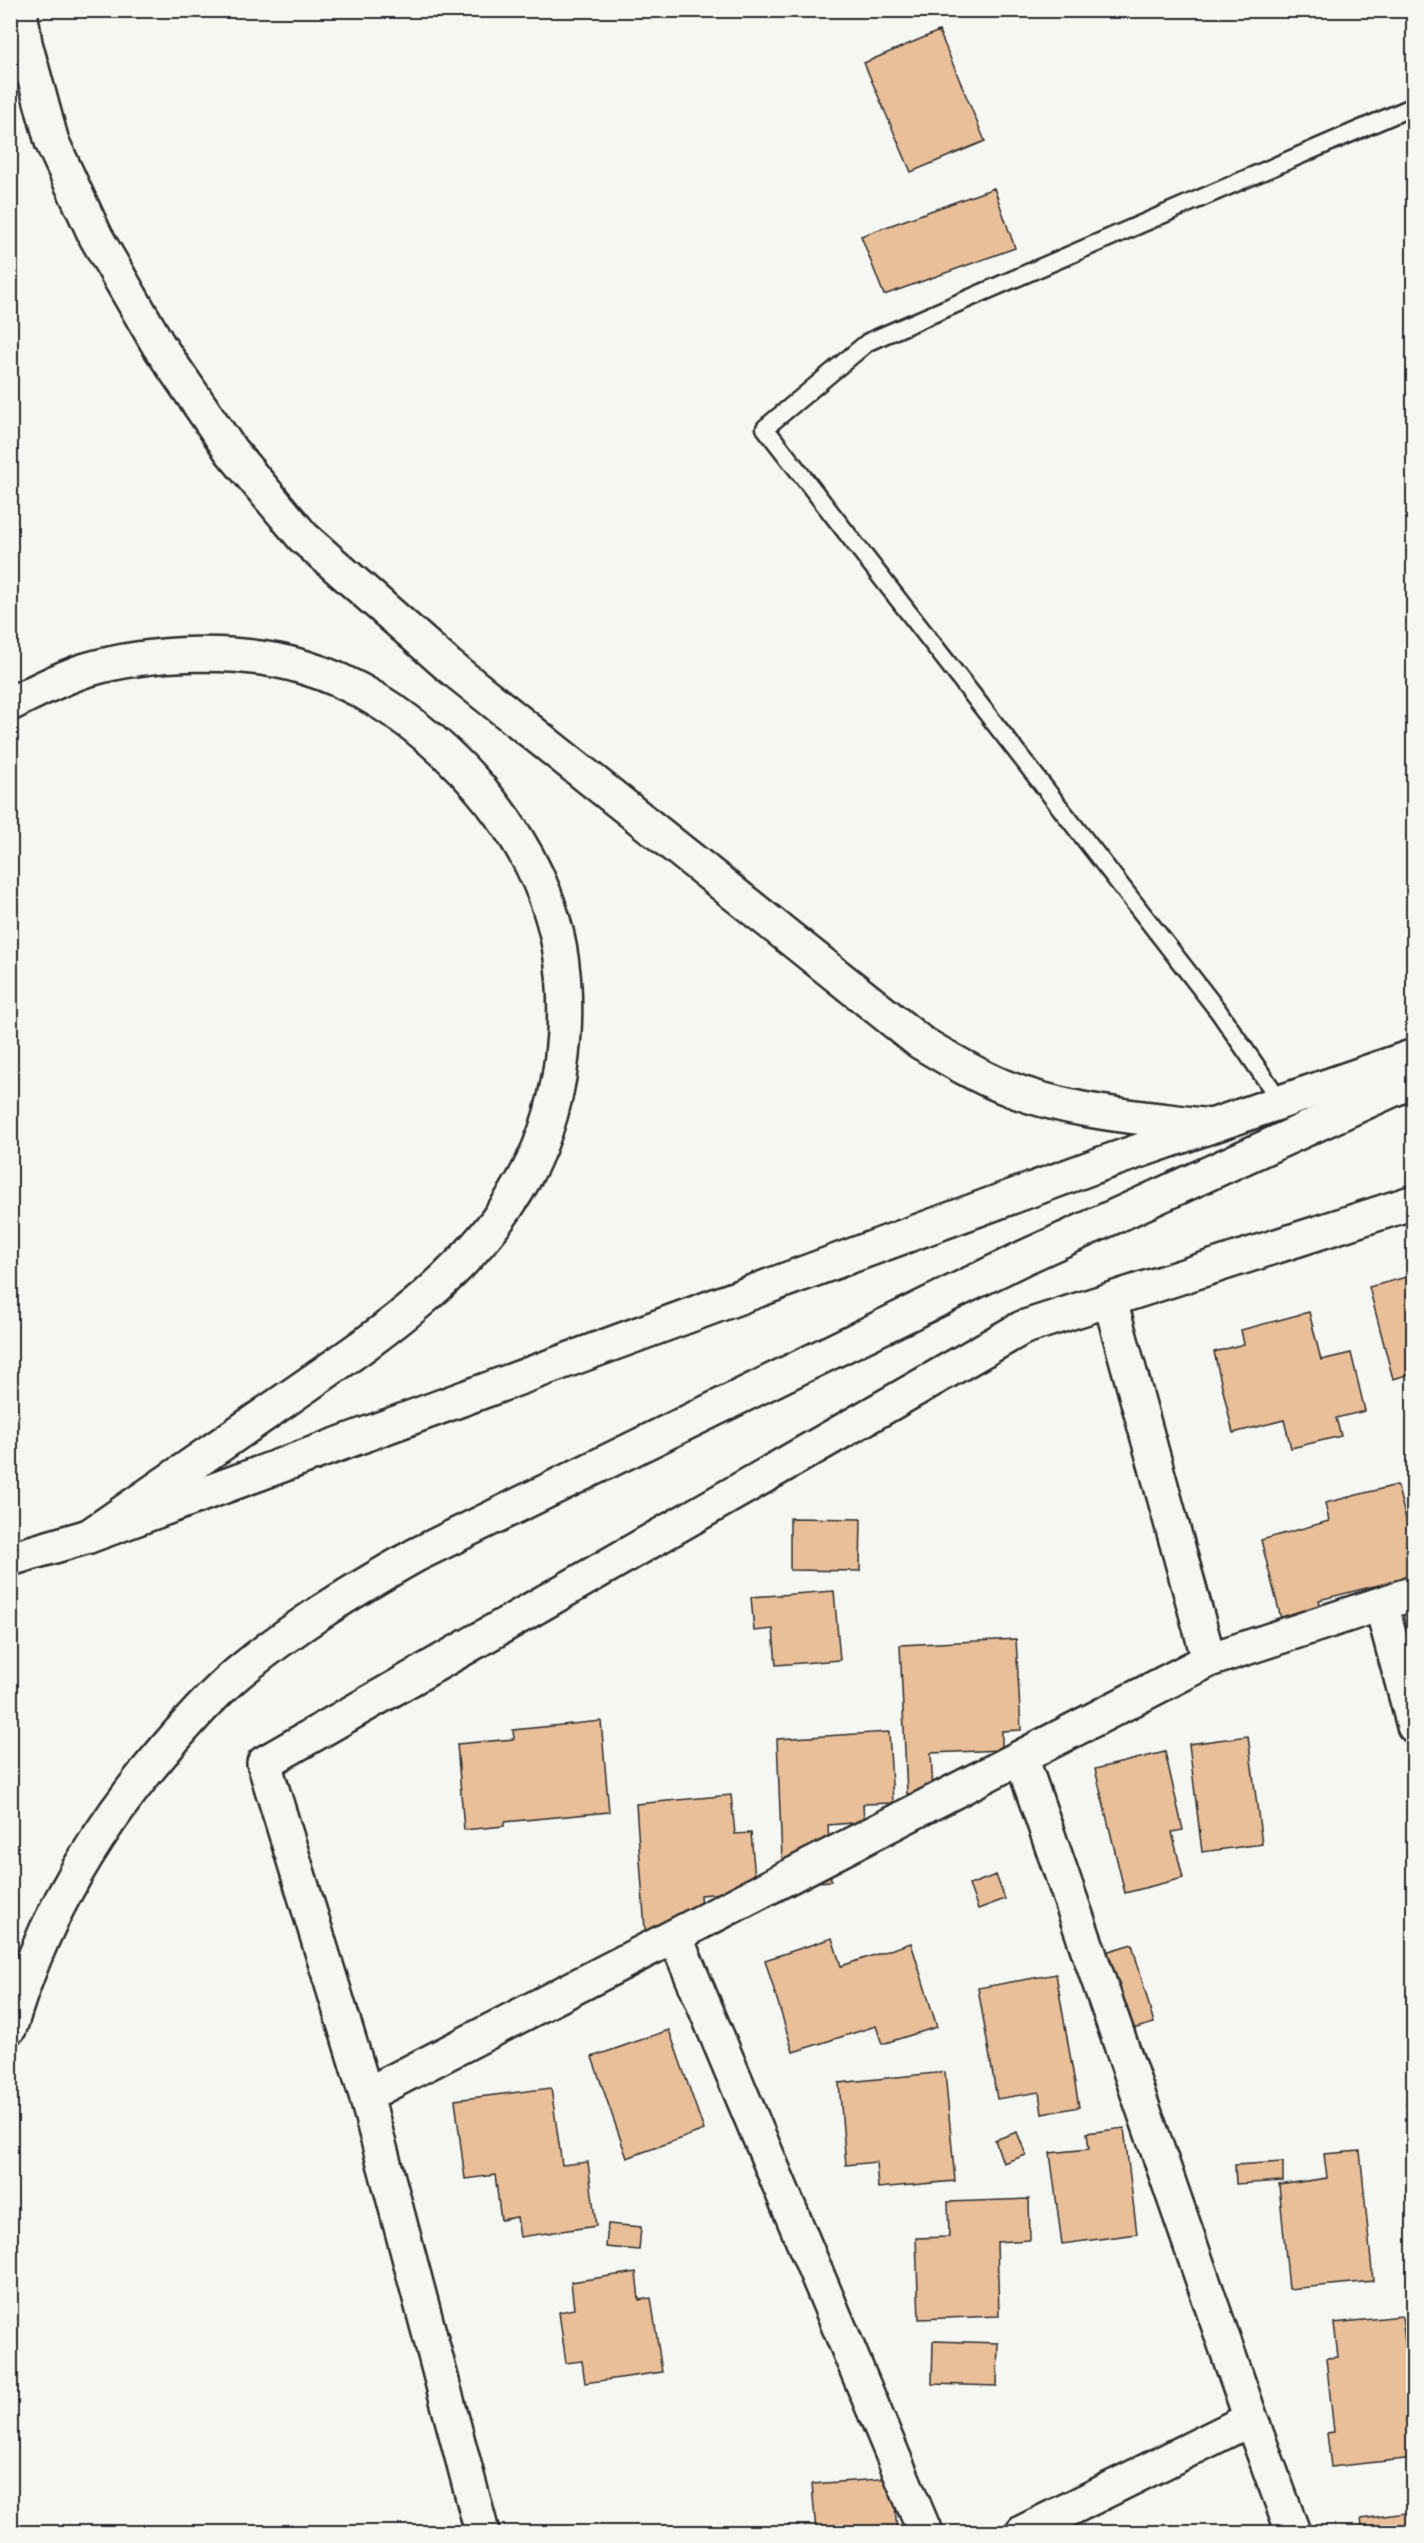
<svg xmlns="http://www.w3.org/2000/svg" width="1424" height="2543" viewBox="0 0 1424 2543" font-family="Sriracha,sans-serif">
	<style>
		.building { fill: #e9bf99; stroke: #2b2b2b; stroke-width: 1.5 }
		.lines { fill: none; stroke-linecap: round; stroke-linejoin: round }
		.service-casing { stroke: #2b2b2b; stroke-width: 21 }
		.minor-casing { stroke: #2b2b2b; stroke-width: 38 }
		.primary-casing { stroke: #2b2b2b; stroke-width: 38 }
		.motorway-casing { stroke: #2b2b2b; stroke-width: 38 }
		.service { stroke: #f6f6f2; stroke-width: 16 }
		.minor { stroke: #f6f6f2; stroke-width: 33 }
		.primary { stroke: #f6f6f2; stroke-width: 33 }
		.motorway { stroke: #f6f6f2; stroke-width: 33 }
	</style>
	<rect width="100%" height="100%" fill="#f6f6f2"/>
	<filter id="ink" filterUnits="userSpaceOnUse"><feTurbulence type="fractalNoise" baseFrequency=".0167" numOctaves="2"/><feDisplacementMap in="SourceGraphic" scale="12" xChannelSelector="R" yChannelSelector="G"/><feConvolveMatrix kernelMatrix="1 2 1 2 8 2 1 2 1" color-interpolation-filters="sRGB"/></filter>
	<g filter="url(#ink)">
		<path class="building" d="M 939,31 L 985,141 L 911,172 L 864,63 Z
			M 994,188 L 1015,248 L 884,295 L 861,236 Z
			M 1414,1275 L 1414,1373 L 1393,1379 L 1369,1287 Z
			M 1309,1312 L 1321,1360 L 1351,1353 L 1365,1411 L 1336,1418 L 1341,1436 L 1291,1448 L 1284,1420 L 1233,1433 L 1214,1352 L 1244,1344 L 1241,1330 Z
			M 1397,1485 L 1414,1549 L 1414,1576 L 1319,1600 L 1324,1620 L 1284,1630 L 1261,1540 L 1329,1521 L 1325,1503 Z
			M 790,1518 L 861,1519 L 860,1571 L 790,1570 Z
			M 834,1591 L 840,1660 L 776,1665 L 773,1629 L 754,1631 L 751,1597 Z
			M 1016,1639 L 1021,1730 L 1002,1731 L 1002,1750 L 931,1753 L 933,1793 L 907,1794 L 900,1645 Z
			M 601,1721 L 609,1812 L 504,1822 L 504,1826 L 464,1830 L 457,1744 L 514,1739 L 513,1730 Z
			M 889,1732 L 893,1803 L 863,1804 L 864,1822 L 828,1825 L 831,1881 L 783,1884 L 777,1739 Z
			M 1248,1736 L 1262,1844 L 1202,1852 L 1189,1744 Z
			M 1165,1752 L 1183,1830 L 1172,1832 L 1183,1878 L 1125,1893 L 1095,1769 Z
			M 731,1795 L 735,1834 L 751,1833 L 756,1890 L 700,1895 L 703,1938 L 646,1944 L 636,1804 Z
			M 996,1875 L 1005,1899 L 978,1909 L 969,1885 Z
			M 832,1938 L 841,1966 L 911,1943 L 937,2027 L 882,2044 L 876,2026 L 793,2052 L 765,1960 Z
			M 1132,1944 L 1154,2023 L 1122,2032 L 1099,1954 Z
			M 1056,1974 L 1079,2107 L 1042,2114 L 1039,2092 L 997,2099 L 978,1988 Z
			M 669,2030 L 704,2130 L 627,2158 L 592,2057 Z
			M 945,2072 L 955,2181 L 878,2188 L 876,2162 L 846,2165 L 839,2083 Z
			M 551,2088 L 562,2165 L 588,2162 L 596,2226 L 520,2237 L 517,2217 L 501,2220 L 495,2175 L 465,2179 L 455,2100 Z
			M 1414,2104 L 1414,2150 L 1406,2105 Z
			M 1124,2128 L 1137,2234 L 1062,2244 L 1050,2153 L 1089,2149 L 1087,2133 Z
			M 1017,2132 L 1026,2155 L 1003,2163 L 995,2140 Z
			M 1360,2151 L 1373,2281 L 1289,2289 L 1279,2185 L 1327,2178 L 1324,2154 Z
			M 1283,2162 L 1283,2181 L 1236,2184 L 1235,2165 Z
			M 1029,2199 L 1030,2240 L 997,2242 L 999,2316 L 919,2319 L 916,2238 L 949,2237 L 948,2202 Z
			M 608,2224 L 641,2227 L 639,2250 L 606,2247 Z
			M 636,2272 L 639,2300 L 651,2298 L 662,2372 L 585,2383 L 582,2361 L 566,2363 L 559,2312 L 574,2309 L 571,2282 Z
			M 1402,2316 L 1414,2424 L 1414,2458 L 1331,2467 L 1327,2433 L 1334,2432 L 1326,2358 L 1338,2357 L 1334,2323 Z
			M 933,2341 L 998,2343 L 997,2386 L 932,2384 Z
			M 893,2478 L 897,2532 L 816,2532 L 812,2484 Z
			M 1414,2512 L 1414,2532 L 1363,2532 L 1361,2519 Z"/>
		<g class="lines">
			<defs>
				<path id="service" d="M 1281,1102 L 1219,1012 L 765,428 L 868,342 L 1414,106"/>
				<path id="minor" d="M 1110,1300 L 1209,1660
					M 1381,1604 L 1414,1726
					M 1021,1757 L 1251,2419 L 1293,2532
					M 675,1936 L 925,2532
					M 366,2095 L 1209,1660 L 1414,1593
					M 482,2532 L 366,2095 L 264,1763 L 1022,1328 L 1414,1202
					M 1023,2532 L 1251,2419"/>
				<path id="primary" d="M 10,1559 L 89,1536 L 1101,1164 L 1414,1056"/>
				<path id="motorway" d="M 20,10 L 25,43 L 52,142 L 96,237 L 159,346 L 231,451 L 303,537 L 449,666 L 920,1042 C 947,1058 973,1074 1002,1086 C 1067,1113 1141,1117 1210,1126
					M 10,704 C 35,692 60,678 86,670 C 151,651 239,648 303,667 C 404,696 507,796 544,893 C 578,979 569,1099 524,1179 C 468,1279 373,1339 281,1403 C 217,1447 153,1492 89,1536
					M 10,2027 C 41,1921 94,1831 166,1748 C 188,1722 212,1695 238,1673 C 293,1627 354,1590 416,1555 L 1023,1258 L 1414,1080"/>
			</defs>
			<use href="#service" class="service-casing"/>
			<use href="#minor" class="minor-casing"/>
			<use href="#primary" class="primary-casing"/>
			<use href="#motorway" class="motorway-casing"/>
			<use href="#service" class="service"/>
			<use href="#minor" class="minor"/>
			<use href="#primary" class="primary"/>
			<use href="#motorway" class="motorway"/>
		</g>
	</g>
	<rect width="1424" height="2543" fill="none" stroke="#f6f6f2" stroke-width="36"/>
	<rect x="18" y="18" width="1388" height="2507" fill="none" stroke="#2b2b2b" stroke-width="2" filter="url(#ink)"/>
</svg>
